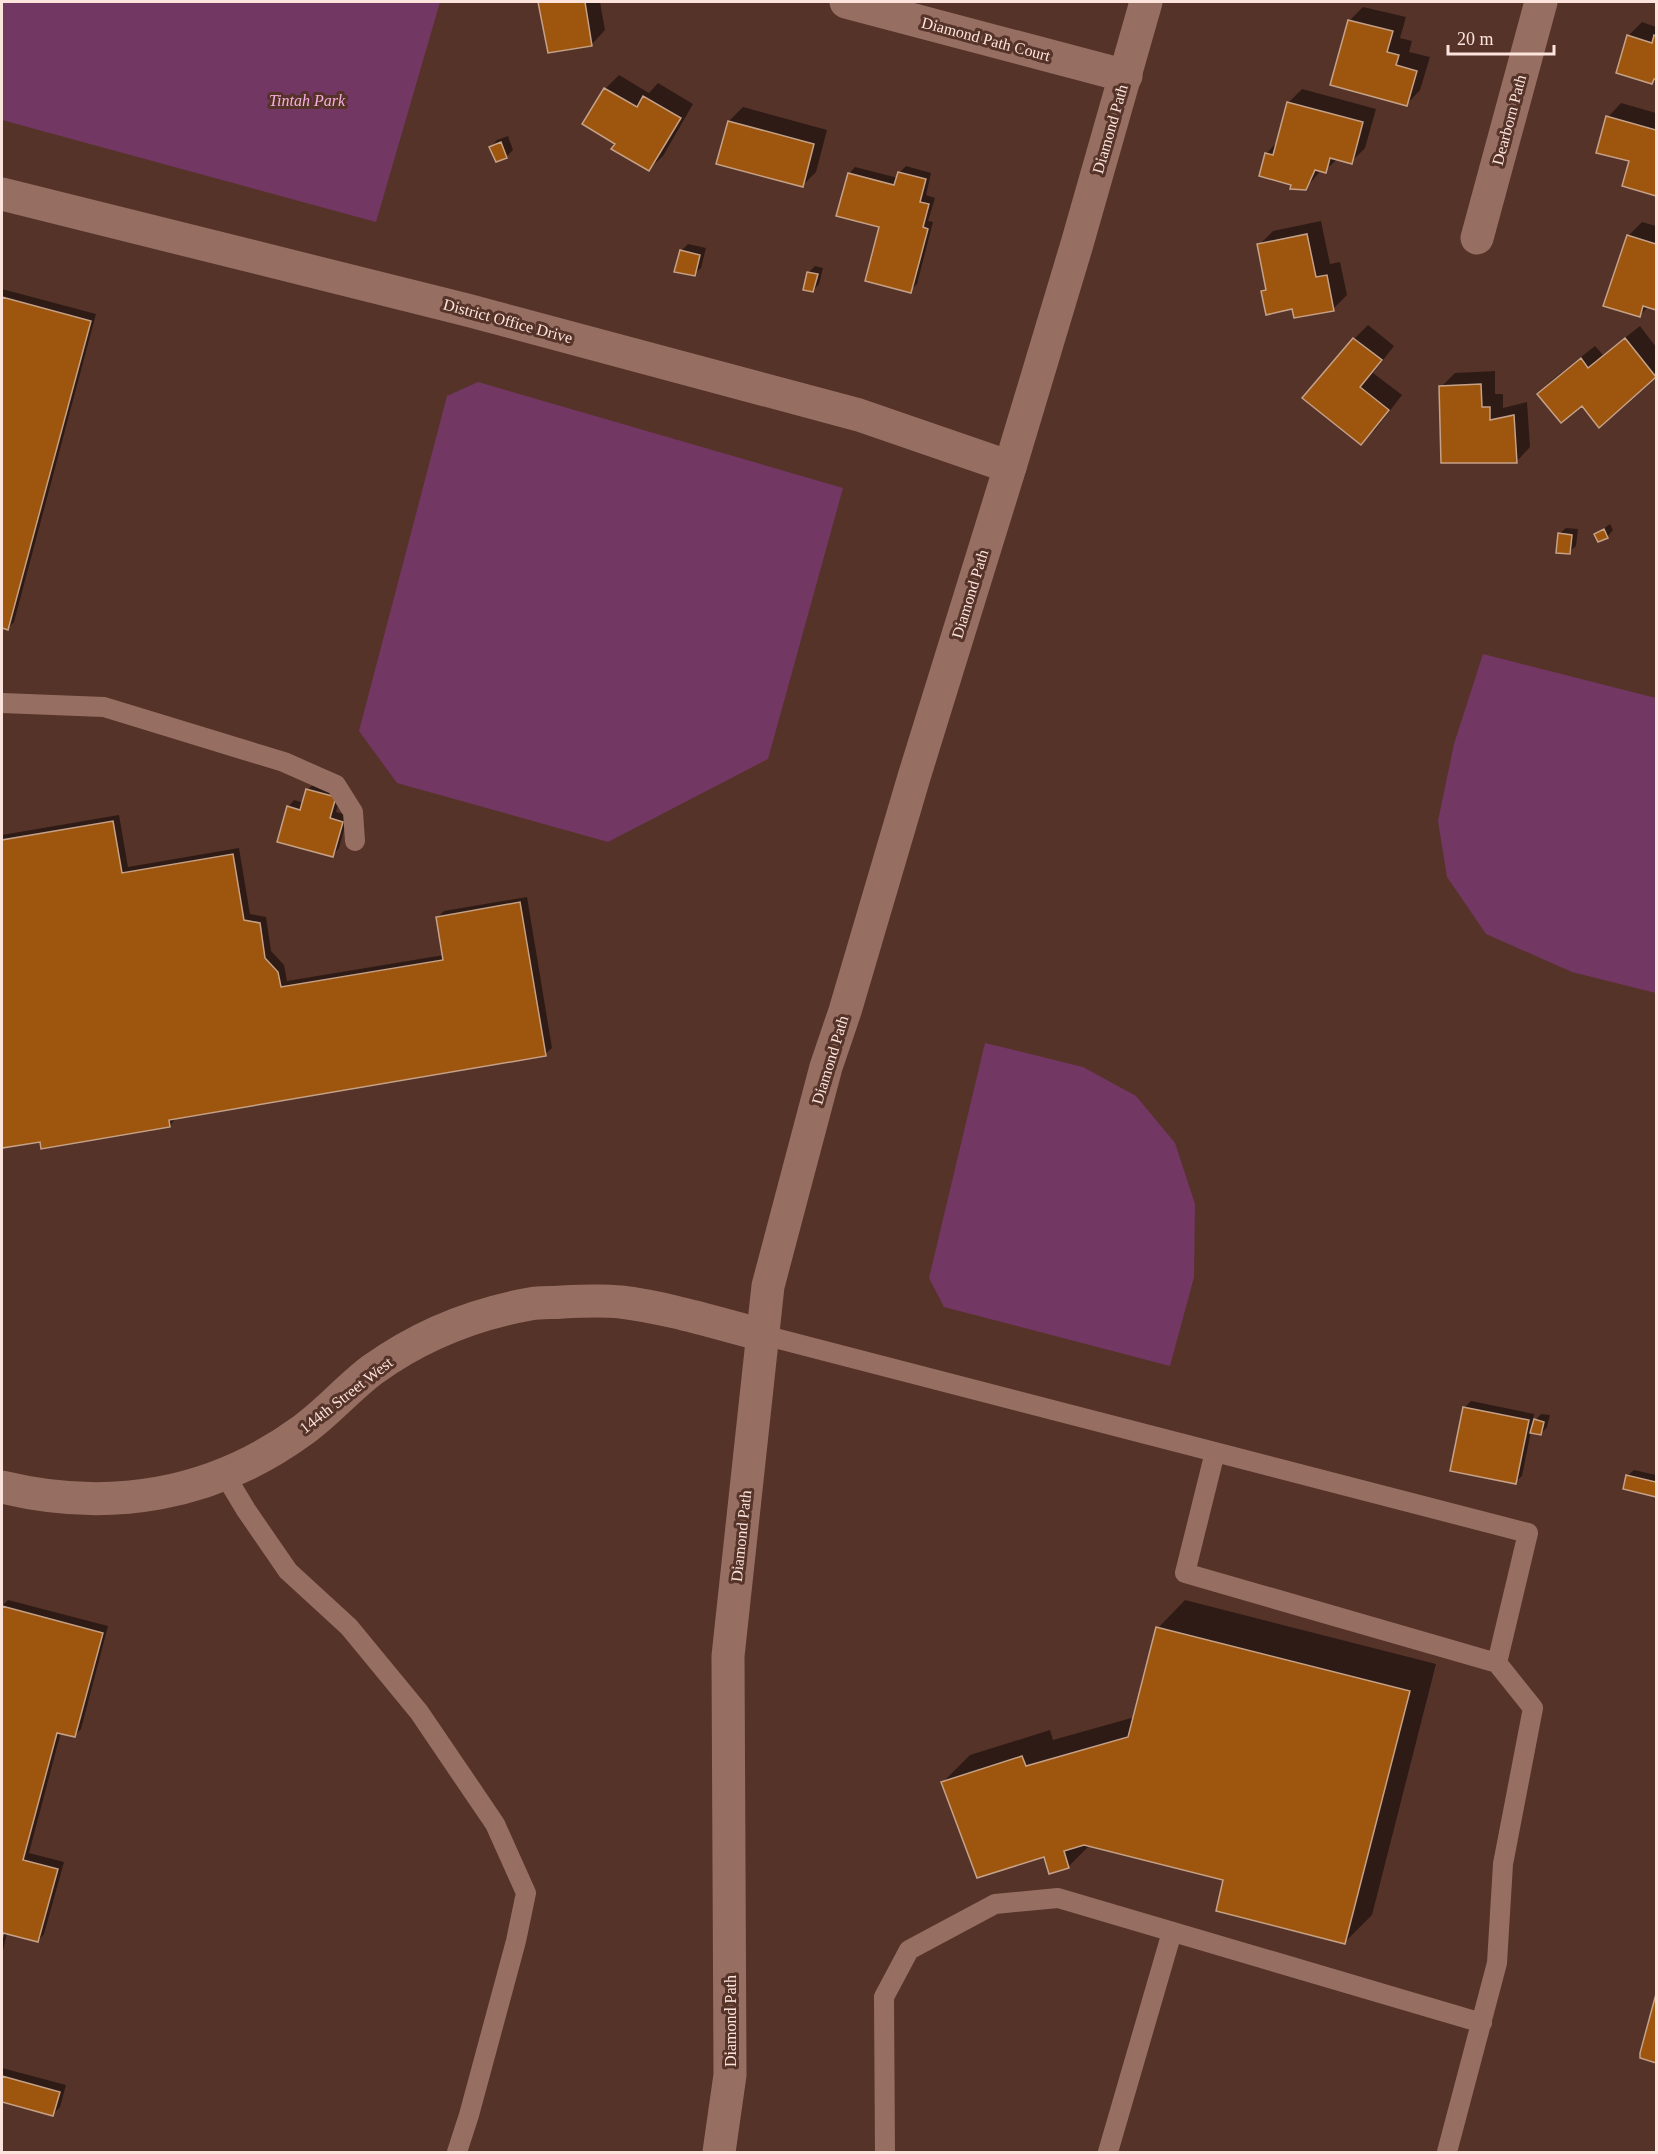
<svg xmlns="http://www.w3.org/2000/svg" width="1658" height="2154" viewBox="0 0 1658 2154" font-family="Georgia,serif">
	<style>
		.green { fill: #733764 }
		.shadow { fill: #0007 }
		.building { fill: #9e560e; stroke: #c5a188; stroke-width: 1.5 }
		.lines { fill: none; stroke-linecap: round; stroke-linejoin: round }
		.service { stroke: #976f62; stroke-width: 20 }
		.minor { stroke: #976f62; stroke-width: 33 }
		.tertiary { stroke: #976f62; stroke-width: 33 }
		.labels { text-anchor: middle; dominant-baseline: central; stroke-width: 6; stroke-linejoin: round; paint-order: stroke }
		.street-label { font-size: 16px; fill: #fce4dd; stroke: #563328 }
		.park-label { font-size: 16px; font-style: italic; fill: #f8aee2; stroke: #563328 }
	</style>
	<rect width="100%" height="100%" fill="#563328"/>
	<path class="green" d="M 2,2 L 440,2 L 376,222 L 2,120 Z
		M 478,382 L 843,488 L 768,759 L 608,842 L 397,783 L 359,731 L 447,396 Z
		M 1483,654 L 1656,698 L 1656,993 L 1572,972 L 1486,934 L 1447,877 L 1438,821 L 1454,744 Z
		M 985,1043 L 1083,1067 L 1136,1096 L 1175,1143 L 1195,1204 L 1194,1277 L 1170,1366 L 944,1307 L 929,1278 Z"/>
	<path class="shadow" d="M 540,2 L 600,2 L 605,30 L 592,44 L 549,52 Z
		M 1363,7 L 1406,17 L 1400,38 L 1412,41 L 1409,52 L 1430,57 L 1420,90 L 1407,104 L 1349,21 Z
		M 1642,22 L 1656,27 L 1656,78 L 1652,82 L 1628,36 Z
		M 619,75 L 649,93 L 658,83 L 693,104 L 663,156 L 649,169 L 617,143 L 605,89 Z
		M 1302,89 L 1376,109 L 1365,148 L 1351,162 L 1338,158 L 1325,171 L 1321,170 L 1306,188 L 1261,175 L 1267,153 L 1277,142 L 1288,103 Z
		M 1621,103 L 1656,113 L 1656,194 L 1624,185 L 1631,160 L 1608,117 Z
		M 743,107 L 827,130 L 816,172 L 802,186 L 729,121 Z
		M 508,136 L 513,150 L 507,156 L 496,161 L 491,147 L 497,140 Z
		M 906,166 L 931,173 L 926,195 L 935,198 L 928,221 L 933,222 L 917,284 L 910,291 L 881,226 L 849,174 L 855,167 L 898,178 L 899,173 Z
		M 1321,221 L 1330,264 L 1340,262 L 1347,295 L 1333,309 L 1293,307 L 1263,292 L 1267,287 L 1259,245 L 1273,231 Z
		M 1642,222 L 1656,226 L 1656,308 L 1649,306 L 1640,315 L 1628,236 Z
		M 688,244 L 706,248 L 701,268 L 694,274 L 681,251 Z
		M 815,266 L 823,268 L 819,284 L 813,291 L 808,273 Z
		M 2,289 L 96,314 L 14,622 L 8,628 L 2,627 Z
		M 1368,325 L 1394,346 L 1373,373 L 1402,395 L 1375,430 L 1361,443 L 1354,339 Z
		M 1640,326 L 1656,347 L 1656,375 L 1599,425 L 1582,404 L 1539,394 L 1552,380 L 1595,346 L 1603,355 Z
		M 1495,371 L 1495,394 L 1503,394 L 1503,408 L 1527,402 L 1530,447 L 1517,461 L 1441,387 L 1455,373 Z
		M 1610,524 L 1613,530 L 1607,537 L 1595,535 Z
		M 1566,528 L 1578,529 L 1576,546 L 1569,552 L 1559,534 Z
		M 314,784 L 342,791 L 336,812 L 348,815 L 339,848 L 333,855 L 288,807 L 294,800 L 304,803 L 307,790 Z
		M 119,815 L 128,867 L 239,848 L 250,914 L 266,917 L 271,951 L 284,965 L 287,981 L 444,955 L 438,917 L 444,911 L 527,897 L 552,1048 L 545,1054 L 176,1117 L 170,1126 L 41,1140 L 2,1146 L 2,835 Z
		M 1471,1401 L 1534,1414 L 1533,1423 L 1541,1414 L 1550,1415 L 1547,1427 L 1541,1434 L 1531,1431 L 1522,1476 L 1515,1482 L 1465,1407 Z
		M 1634,1470 L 1656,1475 L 1656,1495 L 1624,1488 L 1627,1476 Z
		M 8,1600 L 108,1626 L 81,1729 L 75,1735 L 61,1732 L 29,1853 L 64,1862 L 44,1934 L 38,1941 L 7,1933 L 2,1955 L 2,1606 Z
		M 1185,1600 L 1436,1664 L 1372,1915 L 1345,1942 L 1225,1879 L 1090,1845 L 1068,1867 L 1045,1855 L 943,1782 L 970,1755 L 1050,1730 L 1053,1740 L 1135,1717 L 1158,1628 Z
		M 1656,2000 L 1656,2061 L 1642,2057 L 1641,2053 Z
		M 2,2068 L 66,2085 L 60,2107 L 53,2114 L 2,2100 Z"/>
	<path class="building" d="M 538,2 L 585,2 L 592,46 L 548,53 Z
		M 1348,20 L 1393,31 L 1387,52 L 1399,55 L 1396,65 L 1417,71 L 1407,106 L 1330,85 Z
		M 1627,35 L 1652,43 L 1654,35 L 1656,36 L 1656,79 L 1654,79 L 1652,84 L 1616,73 Z
		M 604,88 L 637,107 L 643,96 L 681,118 L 649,171 L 611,149 L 615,144 L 582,124 Z
		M 1287,102 L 1363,122 L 1352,164 L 1330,158 L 1326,173 L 1315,170 L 1306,190 L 1290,189 L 1291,185 L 1259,176 L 1265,153 L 1273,155 Z
		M 1606,116 L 1656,130 L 1656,196 L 1622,186 L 1629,161 L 1596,153 Z
		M 728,121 L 814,144 L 803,187 L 716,164 Z
		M 501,142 L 507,158 L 496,162 L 489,147 Z
		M 898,172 L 926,179 L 920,202 L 929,204 L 923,227 L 928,229 L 911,293 L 865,281 L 879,227 L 836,216 L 848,173 L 894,185 Z
		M 1307,234 L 1316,277 L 1327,275 L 1334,311 L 1294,318 L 1292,309 L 1266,315 L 1261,291 L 1266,290 L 1257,244 Z
		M 1627,235 L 1656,244 L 1656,310 L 1643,306 L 1640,317 L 1603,306 Z
		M 680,250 L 700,255 L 695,276 L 674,272 Z
		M 807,272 L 818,274 L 813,292 L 803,290 Z
		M 2,297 L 91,321 L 8,630 L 2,628 Z
		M 1353,338 L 1382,360 L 1360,387 L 1389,410 L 1361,445 L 1302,398 Z
		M 1625,338 L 1656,377 L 1599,428 L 1582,406 L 1561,423 L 1537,394 L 1581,358 L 1588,368 Z
		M 1481,384 L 1482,407 L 1490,407 L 1490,420 L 1514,415 L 1517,463 L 1441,463 L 1439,386 Z
		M 1604,529 L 1608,538 L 1598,542 L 1594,534 Z
		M 1558,533 L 1572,535 L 1570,554 L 1556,553 Z
		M 306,789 L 336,797 L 330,818 L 343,822 L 333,857 L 277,842 L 287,806 L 300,810 Z
		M 113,821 L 122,873 L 233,854 L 244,920 L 260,923 L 265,958 L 278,972 L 281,987 L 443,960 L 436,917 L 520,902 L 546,1056 L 169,1120 L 170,1127 L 41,1149 L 40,1142 L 2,1148 L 2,840 Z
		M 1463,1407 L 1529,1420 L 1516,1484 L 1450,1471 Z
		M 1534,1419 L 1544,1422 L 1541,1435 L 1530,1433 Z
		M 1626,1475 L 1656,1482 L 1656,1497 L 1623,1489 Z
		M 2,1606 L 103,1633 L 75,1737 L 57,1733 L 23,1860 L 58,1869 L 38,1942 L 3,1933 L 2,1940 Z
		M 1156,1627 L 1410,1691 L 1345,1944 L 1216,1911 L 1223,1880 L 1084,1845 L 1064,1851 L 1069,1868 L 1049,1874 L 1044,1857 L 977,1878 L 941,1782 L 1022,1756 L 1026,1766 L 1128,1737 Z
		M 1656,1994 L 1656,2063 L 1640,2058 L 1640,2053 Z
		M 2,2076 L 60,2092 L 53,2116 L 2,2102 Z"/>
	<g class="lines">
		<path class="service" d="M 2,703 L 104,707 L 284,762 L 336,785 L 353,812 L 355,841
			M 763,1335 L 1528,1533 L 1497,1663 L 1533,1708 L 1503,1864 L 1497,1963 L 1447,2152
			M 1215,1452 L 1185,1573 L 1497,1663
			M 225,1475 L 246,1510 L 288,1571 L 349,1627 L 419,1712 L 495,1824 L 526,1893 L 516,1941 L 469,2115 L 457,2152
			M 885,2152 L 884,1997 L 909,1950 L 995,1904 L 1058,1898 L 1482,2023
			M 1108,2152 L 1172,1932"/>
		<path class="minor" d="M 846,2 L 1126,76
			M 2,194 L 467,310 L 859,415 L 1010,467
			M 1477,238 L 1541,2
			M 2,1487 C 109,1513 213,1496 303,1430 C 328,1412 348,1388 372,1370 C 419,1336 474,1314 530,1304 C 541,1302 552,1303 562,1302 C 581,1301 602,1300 621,1302 C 669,1308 716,1323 763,1335"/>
		<path class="tertiary" d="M 719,2152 L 730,2075 L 728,1656 L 768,1286 L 826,1067 L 845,1011 L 914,777 L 1010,467 L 1077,244 L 1146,2"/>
	</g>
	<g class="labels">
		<g class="street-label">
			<text transform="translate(986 39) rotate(15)">Diamond Path Court</text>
			<text transform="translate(1509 120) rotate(-75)">Dearborn Path</text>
			<text transform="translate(1110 129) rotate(-74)">Diamond Path</text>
			<text transform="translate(508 321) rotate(15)">District Office Drive</text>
			<text transform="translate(970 594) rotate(-73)">Diamond Path</text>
			<text transform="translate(830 1060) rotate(-73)">Diamond Path</text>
			<text transform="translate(346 1395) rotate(-38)">144th Street West</text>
			<text transform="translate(741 1536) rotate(-84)">Diamond Path</text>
			<text transform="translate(730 2021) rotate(-90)">Diamond Path</text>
		</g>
		<g class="park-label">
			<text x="307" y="100">Tintah Park</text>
		</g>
	</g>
	<rect width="1658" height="2154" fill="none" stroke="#fce4dd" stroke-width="6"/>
	<path d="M1448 45v9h106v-9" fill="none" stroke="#fce4dd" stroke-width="3"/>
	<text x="1457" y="45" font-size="18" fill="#fce4dd" stroke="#563328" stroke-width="4.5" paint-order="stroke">20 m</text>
</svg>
